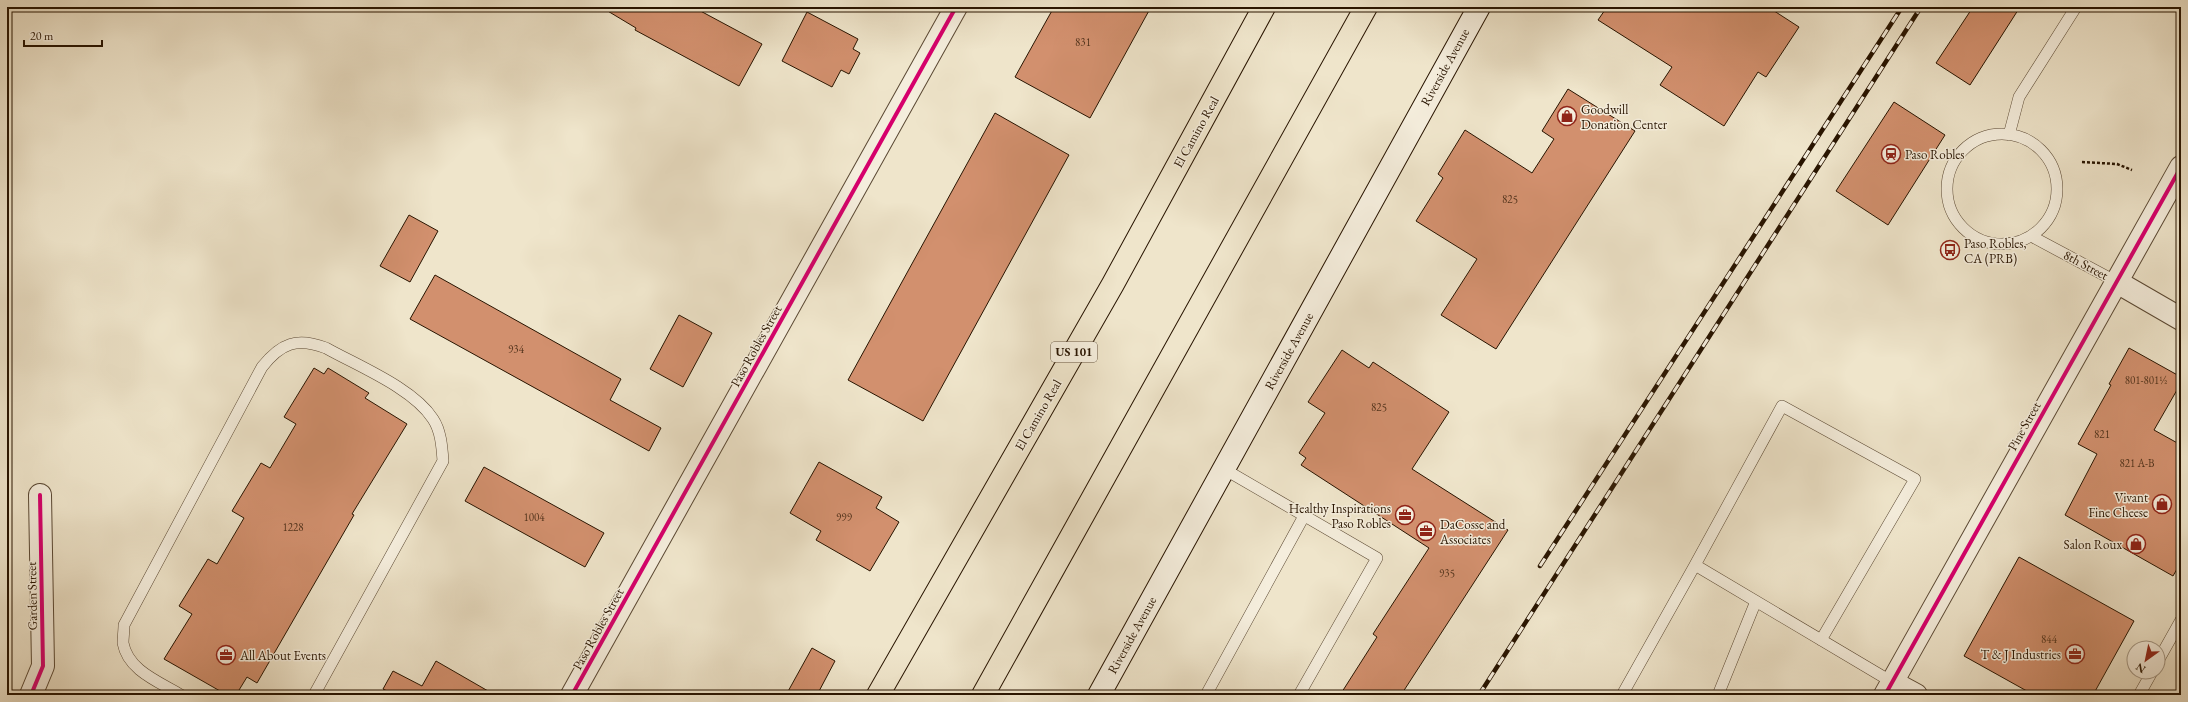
<svg xmlns="http://www.w3.org/2000/svg" width="2188" height="702" viewBox="0 0 2188 702" font-family="'EB Garamond',serif">
	<style>
		.building { fill: #d2906e; stroke: #281400 }
		.lines { fill: none; stroke-linecap: round; stroke-linejoin: round }
		.service-casing { stroke: #5a4833; stroke-width: 12 }
		.minor-casing { stroke: #5a4833; stroke-width: 24 }
		.tertiary-casing { stroke: #5a4833; stroke-width: 24 }
		.secondary-casing { stroke: #281400; stroke-width: 24 }
		.motorway-casing { stroke: #281400; stroke-width: 24 }
		.path { stroke: #281400; stroke-width: 2.5; stroke-dasharray: 3 2; stroke-linecap: butt }
		.service { stroke: #f5eedd; stroke-width: 11 }
		.minor { stroke: #f5eedd; stroke-width: 22 }
		.tertiary { stroke: #f5eedd; stroke-width: 22 }
		.secondary { stroke: #f5eedd; stroke-width: 22 }
		.motorway { stroke: #efe5cb; stroke-width: 22 }
		.rail-casing { stroke: #281400; stroke-width: 4.5 }
		.rail { stroke: #f5eedd; stroke-width: 3; stroke-dasharray: 9; stroke-linecap: butt }
		.cycleway-casing { stroke: #f5eedd; stroke-width: 6 }
		.cycleway { stroke: #d6006c; stroke-width: 4 }
		.labels { text-anchor: middle; dominant-baseline: central; stroke-width: 3; stroke-linejoin: round; paint-order: stroke }
		.number-label { font-size: 11px; fill: #52331c }
		.shield { fill: #f5eedd; stroke: #665542; stroke-width: 1 }
		.shield-label { font-size: 12px; font-weight: bold; fill: #281400 }
		.street-label { font-size: 13px; fill: #281400; stroke: #f5eedd }
		.poi-label { font-size: 13px; fill: #281400; stroke: #f5eedd; text-anchor: start }
	</style>
	<rect width="100%" height="100%" fill="#efe5cb"/>
	<filter id="stains"><feTurbulence type="fractalNoise" baseFrequency=".005" numOctaves="4"/><feColorMatrix values="0 0 0 0 .2 0 0 0 0 .09 0 0 0 0 .02 0 0 0 .5 -.17"/></filter>
	<radialGradient id="worn" r=".72"><stop offset=".6" stop-color="#630" stop-opacity="0"/><stop offset="1" stop-color="#630" stop-opacity=".3"/></radialGradient>
	<path class="building" d="M 601,7 L 693,7 L 762,44 L 739,86 L 635,30 L 636,28 Z
		M 1054,7 L 1151,7 L 1090,118 L 1015,77 Z
		M 1607,7 L 1768,7 L 1799,27 L 1766,77 L 1758,72 L 1724,126 L 1660,85 L 1672,67 L 1598,20 Z
		M 1973,7 L 2020,7 L 1970,85 L 1936,63 Z
		M 807,12 L 858,39 L 853,49 L 860,53 L 849,74 L 841,70 L 832,87 L 782,61 Z
		M 1568,89 L 1635,131 L 1496,349 L 1441,315 L 1477,259 L 1416,221 L 1443,178 L 1438,174 L 1465,130 L 1532,173 L 1554,139 L 1542,131 Z
		M 1894,102 L 1945,135 L 1888,225 L 1836,191 Z
		M 995,113 L 1069,155 L 923,421 L 848,380 Z
		M 409,215 L 438,231 L 410,282 L 380,266 Z
		M 435,275 L 621,379 L 610,400 L 661,428 L 649,451 L 410,319 Z
		M 679,315 L 712,333 L 683,387 L 650,369 Z
		M 2129,348 L 2181,377 L 2181,383 L 2154,430 L 2181,445 L 2181,562 L 2173,576 L 2065,515 L 2097,454 L 2078,444 L 2111,385 L 2109,384 Z
		M 1342,350 L 1369,368 L 1373,362 L 1449,412 L 1412,469 L 1508,530 L 1401,695 L 1340,695 L 1377,637 L 1373,634 L 1429,548 L 1301,465 L 1306,458 L 1299,453 L 1325,413 L 1308,402 Z
		M 314,368 L 324,374 L 328,368 L 369,393 L 365,398 L 407,424 L 352,514 L 354,515 L 257,683 L 247,677 L 236,695 L 227,695 L 164,659 L 192,614 L 179,606 L 208,559 L 217,564 L 244,518 L 232,511 L 261,463 L 270,468 L 296,424 L 284,417 Z
		M 819,462 L 882,497 L 876,508 L 899,522 L 870,571 L 816,540 L 821,531 L 790,513 Z
		M 484,467 L 604,533 L 585,567 L 465,501 Z
		M 2019,557 L 2134,621 L 2093,695 L 2034,695 L 1964,656 Z
		M 812,648 L 835,661 L 817,695 L 786,695 Z
		M 436,661 L 495,695 L 395,695 L 383,689 L 393,671 L 422,686 Z"/>
	<g class="lines">
		<defs>
			<path id="service" d="M1947 189a55 55 0 1 1 110 0a55 55 0 1 1-110 0Z
				M 2009,135 L 2019,97 L 2076,7
				M 2031,236 L 2117,282
				M 1224,469 L 1377,558 L 1299,695
				M 1821,640 L 1915,479 L 1782,406 L 1695,565 L 1892,682
				M 2158,661 L 2181,620
				M 181,695 C 160,682 128,671 123,643 C 123,638 124,631 124,625 L 262,367 C 281,343 297,337 326,348 C 358,366 413,388 433,419 C 441,431 442,447 443,461 L 314,695
				M 1206,695 L 1304,516
				M 1622,695 L 1695,565
				M 1718,695 L 1756,601
				M 2139,695 L 2152,672"/>
			<path id="minor" d="M 2117,282 L 2181,319
				M 1892,682 L 1916,695
				M 31,695 L 43,666 L 40,495"/>
			<path id="tertiary" d="M 572,695 L 956,7
				M 1885,695 L 2181,167"/>
			<path id="secondary" d="M 1099,695 L 1479,7"/>
			<path id="motorway" d="M 878,695 L 1113,284 L 1264,7
				M 983,695 L 1366,7"/>
		</defs>
		<use href="#service" class="service-casing"/>
		<use href="#minor" class="minor-casing"/>
		<use href="#tertiary" class="tertiary-casing"/>
		<use href="#secondary" class="secondary-casing"/>
		<use href="#motorway" class="motorway-casing"/>
		<path class="path" d="M 2082,162 L 2117,164 L 2132,170"/>
		<use href="#service" class="service"/>
		<use href="#minor" class="minor"/>
		<use href="#tertiary" class="tertiary"/>
		<use href="#secondary" class="secondary"/>
		<use href="#motorway" class="motorway"/>
		<defs>
			<path id="rail" d="M 1540,566 L 1902,7
				M 1479,695 L 1921,7"/>
		</defs>
		<use href="#rail" class="rail-casing"/>
		<use href="#rail" class="rail"/>
		<defs>
			<path id="cycleway" d="M 31,695 L 43,666 L 40,495
				M 572,695 L 956,7
				M 1885,695 L 2181,167"/>
		</defs>
		<use href="#cycleway" class="cycleway-casing"/>
		<use href="#cycleway" class="cycleway"/>
	</g>
	<defs>
		<symbol id="shop-ring" viewBox="-11 -11 22 22"><circle r="9.5" fill="#f5eedd" stroke="#8f2418" stroke-width="1.5"/><path d="M-5-2.5h2.3a2.7 3.5 0 0 1 5.4 0H5L5.5 6h-11ZM-1.5-2.5h3a1.5 2.3 0 0 0-3 0Z" fill="#8f2418"/></symbol>
		<symbol id="station-ring" viewBox="-11 -11 22 22"><circle r="9.5" fill="#f5eedd" stroke="#8f2418" stroke-width="1.5"/><path d="M-3-6H3Q5-6 5-4V2Q5 4 3 4L4.5 6H3L1.5 4h-3L-3 6H-4.5L-3 4Q-5 4-5 2V-4Q-5-6-3-6ZM-3.5-4v3h7v-3ZM-3.5 1v1.5H-2V1ZM2 1v1.5H3.5V1Z" fill="#8f2418"/></symbol>
		<symbol id="bus-ring" viewBox="-11 -11 22 22"><circle r="9.5" fill="#f5eedd" stroke="#8f2418" stroke-width="1.5"/><path d="M-5-6H5V4H4V6H2V4H-2V6H-4V4H-5ZM-3.5-4V0h7V-4ZM-3.5 1.2v1.5H-2V1.2ZM2 1.2v1.5H3.5V1.2Z" fill="#8f2418"/></symbol>
		<symbol id="office-ring" viewBox="-11 -11 22 22"><circle r="9.5" fill="#f5eedd" stroke="#8f2418" stroke-width="1.5"/><path d="M-6-3h4V-5.5h4V-3h4V5H-6ZM-1-4.5V-3h2v-1.5ZM-6 0V1H6V0Z" fill="#8f2418"/></symbol>
	</defs>
	<g fill-rule="evenodd">
		<use href="#shop-ring" x="1556" y="105" width="22" height="22"/>
		<use href="#station-ring" x="1880" y="143" width="22" height="22"/>
		<use href="#bus-ring" x="1939" y="239" width="22" height="22"/>
		<use href="#shop-ring" x="2151" y="493" width="22" height="22"/>
		<use href="#office-ring" x="1394" y="504" width="22" height="22"/>
		<use href="#office-ring" x="1415" y="520" width="22" height="22"/>
		<use href="#shop-ring" x="2125" y="533" width="22" height="22"/>
		<use href="#office-ring" x="2064" y="643" width="22" height="22"/>
		<use href="#office-ring" x="215" y="644" width="22" height="22"/>
	</g>
	<g class="labels">
		<g class="number-label">
			<text x="1083" y="42">831</text>
			<text x="1510" y="199">825</text>
			<text x="516" y="349">934</text>
			<text x="2146" y="380">801-801½</text>
			<text x="1379" y="407">825</text>
			<text x="2102" y="434">821</text>
			<text x="2137" y="463">821 A-B</text>
			<text x="534" y="517">1004</text>
			<text x="844" y="517">999</text>
			<text x="293" y="527">1228</text>
			<text x="1447" y="573">935</text>
			<text x="2049" y="639">844</text>
		</g>
		<rect class="shield" x="1051" y="342" width="46" height="20" rx="3"/>
		<g class="shield-label">
			<text x="1074" y="352">US 101</text>
		</g>
		<g class="street-label">
			<text transform="translate(1445 67) rotate(-61)">Riverside Avenue</text>
			<text transform="translate(1196 132) rotate(-61)">El Camino Real</text>
			<text transform="translate(2086 265) rotate(28)">8th Street</text>
			<text transform="translate(756 346) rotate(-61)">Paso Robles Street</text>
			<text transform="translate(1289 351) rotate(-61)">Riverside Avenue</text>
			<text transform="translate(1038 415) rotate(-60)">El Camino Real</text>
			<text transform="translate(2024 426) rotate(-61)">Pine Street</text>
			<text transform="translate(32 596) rotate(-91)">Garden Street</text>
			<text transform="translate(598 629) rotate(-61)">Paso Robles Street</text>
			<text transform="translate(1132 635) rotate(-61)">Riverside Avenue</text>
		</g>
		<g class="poi-label">
			<text x="1581" y="109">Goodwill<tspan x="1581" dy="15">Donation Center</tspan></text>
			<text x="1905" y="154">Paso Robles</text>
			<text x="1964" y="243">Paso Robles,<tspan x="1964" dy="15">CA (PRB)</tspan></text>
			<text x="2148" y="497" text-anchor="end">Vivant<tspan x="2148" dy="15">Fine Cheese</tspan></text>
			<text x="1391" y="508" text-anchor="end">Healthy Inspirations<tspan x="1391" dy="15">Paso Robles</tspan></text>
			<text x="1440" y="524">DaCosse and<tspan x="1440" dy="15">Associates</tspan></text>
			<text x="2122" y="544" text-anchor="end">Salon Roux</text>
			<text x="2061" y="654" text-anchor="end">T &amp; J Industries</text>
			<text x="240" y="655">All About Events</text>
		</g>
	</g>
	<rect width="2188" height="702" fill="none" stroke="#efe5cb" stroke-width="24"/>
	<rect x="8" y="8" width="2172" height="686" fill="none" stroke="#281400" stroke-width="2"/>
	<rect x="12" y="12" width="2164" height="678" fill="none" stroke="#281400"/>
	<g transform="translate(2146 660) rotate(213)"><circle r="19" fill="#f5eedd" stroke="#a39785"/>
	<path d="M0-3L7 15L0 10L-7 15Z" fill="#8f2418"/>
	<text y="-6" font-size="11" font-weight="bold" text-anchor="middle" fill="#281400">N</text>
	</g>
	<path d="M24 40v6h78v-6" fill="none" stroke="#281400" stroke-width="2"/>
	<text x="30" y="40" font-size="12" fill="#281400" stroke="#f5eedd" stroke-width="3" paint-order="stroke">20 m</text>
	<rect width="100%" height="100%" filter="url(#stains)"/>
	<rect width="100%" height="100%" fill="url(#worn)"/>
</svg>
